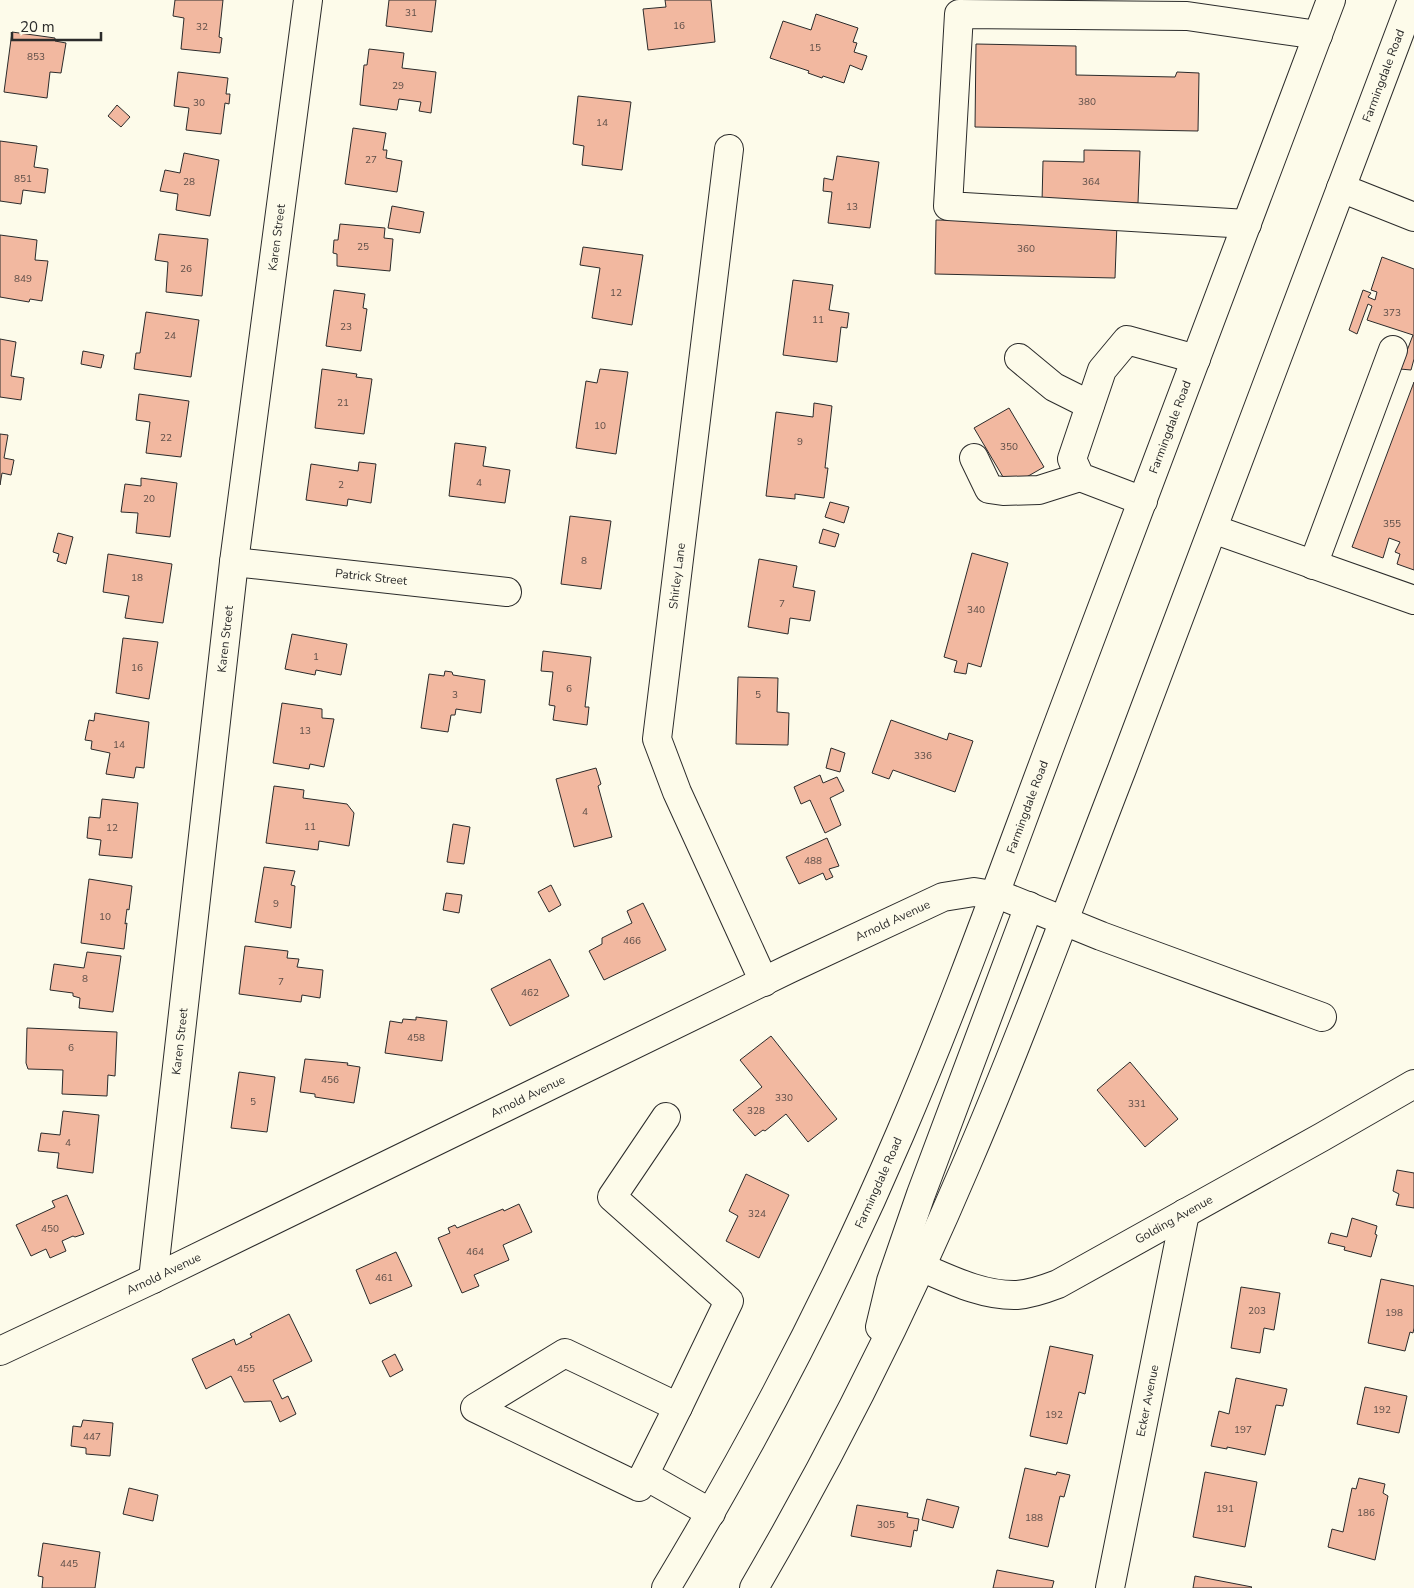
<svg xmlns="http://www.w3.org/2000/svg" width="1414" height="1588" viewBox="0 0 1414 1588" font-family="'Nunito Sans',sans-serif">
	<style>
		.building { fill: #f2b8a0; stroke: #2b2b2b }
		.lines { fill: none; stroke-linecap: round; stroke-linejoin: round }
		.minor-casing { stroke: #2b2b2b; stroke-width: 30 }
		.major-casing { stroke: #2b2b2b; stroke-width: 30 }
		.minor { stroke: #fdfbea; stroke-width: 28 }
		.major { stroke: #fdfbea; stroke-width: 28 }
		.labels { text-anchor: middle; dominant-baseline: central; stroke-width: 4; stroke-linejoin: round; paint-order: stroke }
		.number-label { font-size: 10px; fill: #5d4e48 }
		.street-label { font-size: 12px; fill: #2b2b2b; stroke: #fdfbea }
	</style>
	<rect width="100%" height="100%" fill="#fdfbea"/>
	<path class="building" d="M 175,0 L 223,0 L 219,37 L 222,38 L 220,53 L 181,49 L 184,18 L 173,16 Z
		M 389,0 L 436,0 L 432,32 L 386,26 Z
		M 665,0 L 711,0 L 715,42 L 648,50 L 643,9 L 666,7 Z
		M 816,14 L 858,28 L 853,42 L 857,43 L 854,52 L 867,56 L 862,70 L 850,65 L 844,83 L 823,76 L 822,78 L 808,73 L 809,71 L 770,58 L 783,21 L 811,30 Z
		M 12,32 L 55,38 L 55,41 L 66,43 L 61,73 L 50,72 L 47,98 L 4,92 Z
		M 976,44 L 1076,46 L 1076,75 L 1175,77 L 1177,72 L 1199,73 L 1198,131 L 975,127 Z
		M 369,49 L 404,53 L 402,68 L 436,72 L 431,113 L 419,111 L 421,102 L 399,99 L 397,110 L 360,105 L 364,65 L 367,65 Z
		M 178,72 L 228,78 L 226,94 L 230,94 L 229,104 L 225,103 L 221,134 L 186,130 L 189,108 L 174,106 Z
		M 578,96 L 631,102 L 622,170 L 582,165 L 584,146 L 573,144 Z
		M 117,105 L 130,117 L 121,127 L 108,116 Z
		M 353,128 L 386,133 L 383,150 L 387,150 L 386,158 L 402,161 L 397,192 L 345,184 Z
		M 0,141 L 37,146 L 34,167 L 48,169 L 45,193 L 23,190 L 21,204 L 0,201 Z
		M 1084,150 L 1140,151 L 1138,203 L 1042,202 L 1043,161 L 1084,162 Z
		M 184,153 L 219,160 L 210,216 L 176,210 L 178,194 L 160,191 L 165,170 L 180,173 Z
		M 837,156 L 879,162 L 870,228 L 828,223 L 832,192 L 823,191 L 824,178 L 833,180 Z
		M 392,206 L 424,212 L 420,233 L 388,228 Z
		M 936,220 L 1117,223 L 1115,278 L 935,274 Z
		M 340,224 L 385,228 L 384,238 L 393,239 L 390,271 L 337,266 L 337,254 L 333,253 L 334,240 L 338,240 Z
		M 159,234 L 208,239 L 202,296 L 166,292 L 168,262 L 155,260 Z
		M 0,235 L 37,240 L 35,260 L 48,261 L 42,301 L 30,299 L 29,302 L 0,297 Z
		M 583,247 L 643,255 L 632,325 L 592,318 L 600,268 L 580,265 Z
		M 1382,257 L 1414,269 L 1414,359 L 1411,370 L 1400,369 L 1413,335 L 1367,320 L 1372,306 L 1368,304 L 1357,334 L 1349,330 L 1363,290 L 1371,293 L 1368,297 L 1375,300 L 1377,292 L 1371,290 Z
		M 793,280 L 833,285 L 829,310 L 849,313 L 847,328 L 841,327 L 837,362 L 783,355 Z
		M 334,290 L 365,294 L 363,308 L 367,309 L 361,351 L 326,346 Z
		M 146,312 L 199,320 L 191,377 L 134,369 L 136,353 L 140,353 Z
		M 0,339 L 16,342 L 11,376 L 24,378 L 21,400 L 0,397 Z
		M 83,351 L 104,355 L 101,368 L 81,364 Z
		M 322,369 L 357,374 L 356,377 L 372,379 L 364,434 L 315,428 Z
		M 600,369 L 628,372 L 616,454 L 576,448 L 586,381 L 597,383 Z
		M 1414,382 L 1414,570 L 1397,564 L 1400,554 L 1395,552 L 1400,542 L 1389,538 L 1383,558 L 1352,547 Z
		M 139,394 L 189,401 L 181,457 L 146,453 L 150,422 L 136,420 Z
		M 814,403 L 832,406 L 825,468 L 828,468 L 824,498 L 795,494 L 795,499 L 766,496 L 776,412 L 813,417 Z
		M 1009,408 L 1044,467 L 1009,487 L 974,428 Z
		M 0,434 L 8,435 L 4,458 L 14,460 L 11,475 L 2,473 L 0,485 Z
		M 455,443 L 486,447 L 483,466 L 510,470 L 505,503 L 449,496 Z
		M 359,462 L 376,464 L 371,503 L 348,499 L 347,506 L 306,500 L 311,464 L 358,471 Z
		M 141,478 L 177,483 L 170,537 L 136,533 L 138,513 L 121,512 L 125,484 L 141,486 Z
		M 830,502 L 849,507 L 844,523 L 825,517 Z
		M 570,516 L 611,521 L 601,589 L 561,584 Z
		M 823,529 L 839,534 L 835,547 L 819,543 Z
		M 58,533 L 73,537 L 66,564 L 57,561 L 59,554 L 53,552 Z
		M 972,553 L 1008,563 L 981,667 L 968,663 L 966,674 L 954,672 L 957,661 L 944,657 Z
		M 108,554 L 172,564 L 163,623 L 125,618 L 129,596 L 103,592 Z
		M 759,559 L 797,566 L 793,587 L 815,591 L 810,621 L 790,618 L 788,634 L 748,627 Z
		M 292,634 L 347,644 L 341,675 L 316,670 L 315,675 L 285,669 Z
		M 123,638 L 158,642 L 149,699 L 116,693 Z
		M 543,651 L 591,657 L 585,707 L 589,707 L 587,725 L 553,720 L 555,706 L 549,705 L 553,672 L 541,671 Z
		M 445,671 L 452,672 L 453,675 L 485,680 L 481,713 L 456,709 L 455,715 L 451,715 L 448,732 L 421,728 L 429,674 L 444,676 Z
		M 738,677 L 778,678 L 777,712 L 789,713 L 788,745 L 736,744 Z
		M 282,703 L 322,709 L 322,718 L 334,719 L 324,767 L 310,764 L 309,769 L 273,763 Z
		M 95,713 L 149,722 L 144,768 L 136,767 L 134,778 L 106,774 L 110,753 L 91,749 L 92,741 L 85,740 L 89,720 L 94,721 Z
		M 891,720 L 947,740 L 949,733 L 973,741 L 955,792 L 893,770 L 889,779 L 872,773 Z
		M 831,748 L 845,753 L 840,772 L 826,768 Z
		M 596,768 L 601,784 L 598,786 L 612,837 L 574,847 L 556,779 Z
		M 820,775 L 823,783 L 837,777 L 844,791 L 830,798 L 841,825 L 825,833 L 810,800 L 801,804 L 794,787 Z
		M 274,786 L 304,790 L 303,798 L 347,804 L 354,813 L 349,846 L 319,841 L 318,850 L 266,843 Z
		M 102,799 L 138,803 L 132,858 L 99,855 L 101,840 L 87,838 L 89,817 L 100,818 Z
		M 453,824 L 470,827 L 464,864 L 447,862 Z
		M 827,838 L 839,866 L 829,869 L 833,877 L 826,880 L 823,873 L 799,884 L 786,857 Z
		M 264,867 L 295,871 L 291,885 L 295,886 L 291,928 L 255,922 Z
		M 89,879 L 132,886 L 129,910 L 127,909 L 125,924 L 127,923 L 124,949 L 81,943 Z
		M 551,885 L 561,905 L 549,912 L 538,892 Z
		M 446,893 L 462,895 L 459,913 L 443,910 Z
		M 643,903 L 666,950 L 604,980 L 589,951 L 602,944 L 602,938 L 632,923 L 627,911 Z
		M 245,946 L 288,951 L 287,958 L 299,959 L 297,967 L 323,970 L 320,998 L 302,995 L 301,1002 L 239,994 Z
		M 87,952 L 121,956 L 113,1012 L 79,1008 L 80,998 L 73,996 L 73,993 L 50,990 L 54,964 L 84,968 Z
		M 550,959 L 569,996 L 510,1026 L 491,989 Z
		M 416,1017 L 447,1021 L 442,1061 L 385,1053 L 390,1021 L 402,1023 L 403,1019 L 416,1020 Z
		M 27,1028 L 117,1032 L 115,1076 L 108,1075 L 107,1096 L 62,1094 L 63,1070 L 28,1069 L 26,1063 Z
		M 771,1036 L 837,1119 L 808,1142 L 786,1114 L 765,1131 L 763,1130 L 755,1136 L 733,1110 L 762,1087 L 740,1060 Z
		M 305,1059 L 348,1063 L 347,1065 L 360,1067 L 354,1103 L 315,1097 L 315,1094 L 300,1092 Z
		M 1130,1062 L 1178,1119 L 1145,1147 L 1097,1090 Z
		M 239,1072 L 275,1077 L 267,1132 L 231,1128 Z
		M 63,1111 L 99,1115 L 93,1173 L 57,1168 L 59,1153 L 38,1151 L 41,1133 L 60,1135 Z
		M 1397,1170 L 1414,1173 L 1414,1208 L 1396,1205 L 1399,1194 L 1393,1191 Z
		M 746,1174 L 789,1195 L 759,1258 L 726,1241 L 738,1216 L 729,1211 Z
		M 67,1195 L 84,1234 L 75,1237 L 73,1236 L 62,1241 L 66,1251 L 50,1258 L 46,1249 L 31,1256 L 16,1225 L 55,1207 L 52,1201 Z
		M 519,1204 L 532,1232 L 503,1245 L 509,1260 L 474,1275 L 479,1286 L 462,1293 L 438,1238 L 450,1233 L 448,1228 L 455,1225 L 457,1228 L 503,1209 L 504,1211 Z
		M 1352,1218 L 1377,1226 L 1375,1234 L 1377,1235 L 1371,1257 L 1344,1250 L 1345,1247 L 1328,1243 L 1331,1233 L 1347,1237 Z
		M 396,1252 L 412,1286 L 370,1304 L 356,1270 Z
		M 1381,1279 L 1414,1286 L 1414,1328 L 1413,1333 L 1410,1332 L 1405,1351 L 1368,1343 Z
		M 1241,1287 L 1280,1293 L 1274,1330 L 1264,1328 L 1260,1353 L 1231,1348 Z
		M 289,1314 L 312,1361 L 273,1380 L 282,1399 L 288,1396 L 296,1414 L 280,1422 L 271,1401 L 244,1402 L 231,1376 L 206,1389 L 192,1359 L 234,1339 L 236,1345 L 252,1337 L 250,1334 Z
		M 1050,1346 L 1093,1355 L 1085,1394 L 1079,1392 L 1067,1444 L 1030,1436 Z
		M 395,1354 L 403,1370 L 390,1377 L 382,1361 Z
		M 1236,1378 L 1287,1389 L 1283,1406 L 1276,1405 L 1265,1455 L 1227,1447 L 1227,1449 L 1211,1446 L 1219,1411 L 1229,1414 Z
		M 1365,1387 L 1407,1396 L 1399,1433 L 1357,1424 Z
		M 83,1420 L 113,1423 L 110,1456 L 86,1454 L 86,1448 L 71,1446 L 73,1426 L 81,1427 Z
		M 1025,1468 L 1056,1475 L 1057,1472 L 1070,1475 L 1064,1497 L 1060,1496 L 1048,1547 L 1009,1538 Z
		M 1205,1472 L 1257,1482 L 1245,1547 L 1193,1537 Z
		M 1359,1478 L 1385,1484 L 1383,1493 L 1388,1496 L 1375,1560 L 1328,1547 L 1332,1529 L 1343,1532 L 1352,1488 L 1356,1489 Z
		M 129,1488 L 158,1495 L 153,1521 L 123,1514 Z
		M 927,1499 L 959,1507 L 953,1528 L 922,1520 Z
		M 857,1505 L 908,1513 L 907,1517 L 919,1519 L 917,1531 L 914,1530 L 911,1547 L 851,1536 Z
		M 43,1543 L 100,1552 L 95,1588 L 42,1588 L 43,1577 L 38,1576 Z
		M 997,1570 L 1054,1581 L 1052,1588 L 993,1588 Z
		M 1195,1576 L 1252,1587 L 1251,1588 L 1193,1588 Z"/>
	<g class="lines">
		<defs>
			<g id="minor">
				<path d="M 729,149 L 657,739 L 677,792 L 764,982"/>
				<path d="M 1341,188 L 1414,217"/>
				<path d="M 1247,224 L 948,206 L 959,14 L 1187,16 L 1318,35"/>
				<path d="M 1019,358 L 1054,387 L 1090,405"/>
				<path d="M 974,458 L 989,489 L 1003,491 L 1039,490 L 1080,477"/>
				<path d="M 1143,501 L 1080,477 L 1072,459 L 1102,370 L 1127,340 L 1196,359"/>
				<path d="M 1213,529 L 1414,600"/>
				<path id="s1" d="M 234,562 L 507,592"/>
				<path d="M 1313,565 L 1393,350"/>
				<path d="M 666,1117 L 612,1197 L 729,1301 L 678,1407"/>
				<path id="s2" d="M 921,1267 C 951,1280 983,1296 1017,1295 C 1031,1294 1045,1289 1058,1284 L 1322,1137 L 1414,1084"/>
				<path id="s3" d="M 153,1279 L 234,562 L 308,0"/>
				<path id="s4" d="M 0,1351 L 153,1279 L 789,969 L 943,897 L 974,892 L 1005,897 L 1101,936 L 1322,1017"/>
				<path d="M 644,1475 L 639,1487 L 475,1408 L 565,1353 L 678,1407 L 644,1475 L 711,1513"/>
				<path id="s5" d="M 1110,1588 L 1185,1213"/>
			</g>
			<g id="major">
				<path d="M 880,1327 L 891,1281 L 921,1194 L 1029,906"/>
				<path id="s6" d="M 666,1588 C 754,1442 833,1291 900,1134 C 958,999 1007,860 1059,722 C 1150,481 1240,240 1331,0"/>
				<path id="s7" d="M 754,1588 C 834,1451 905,1309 967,1163 C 1023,1033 1071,900 1122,769 C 1219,513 1315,256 1412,0"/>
			</g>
		</defs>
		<use href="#minor" class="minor-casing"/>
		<use href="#major" class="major-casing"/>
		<use href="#minor" class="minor"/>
		<use href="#major" class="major"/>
	</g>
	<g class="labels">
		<g class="number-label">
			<text x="411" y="13">31</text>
			<text x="679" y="26">16</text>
			<text x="202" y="27">32</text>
			<text x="815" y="48">15</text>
			<text x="36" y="57">853</text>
			<text x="398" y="86">29</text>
			<text x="1087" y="102">380</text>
			<text x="199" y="103">30</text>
			<text x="602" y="123">14</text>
			<text x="371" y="160">27</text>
			<text x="23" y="179">851</text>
			<text x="189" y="182">28</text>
			<text x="1091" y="182">364</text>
			<text x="852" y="207">13</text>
			<text x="363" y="247">25</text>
			<text x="1026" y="249">360</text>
			<text x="186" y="269">26</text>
			<text x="23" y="279">849</text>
			<text x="616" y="293">12</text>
			<text x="1392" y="313">373</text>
			<text x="818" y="320">11</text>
			<text x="346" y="327">23</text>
			<text x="170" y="336">24</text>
			<text x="343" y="403">21</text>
			<text x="600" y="426">10</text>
			<text x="166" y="438">22</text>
			<text x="800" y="442">9</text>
			<text x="1009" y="447">350</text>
			<text x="479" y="483">4</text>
			<text x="341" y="485">2</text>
			<text x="149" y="499">20</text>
			<text x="1392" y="524">355</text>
			<text x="584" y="561">8</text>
			<text x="137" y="578">18</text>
			<text x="782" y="604">7</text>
			<text x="976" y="610">340</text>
			<text x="316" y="657">1</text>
			<text x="137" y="668">16</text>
			<text x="569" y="689">6</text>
			<text x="455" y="695">3</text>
			<text x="758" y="695">5</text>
			<text x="305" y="731">13</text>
			<text x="119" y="745">14</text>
			<text x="923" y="756">336</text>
			<text x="585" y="812">4</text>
			<text x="310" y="827">11</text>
			<text x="112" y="828">12</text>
			<text x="813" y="861">488</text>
			<text x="276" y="904">9</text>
			<text x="105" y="917">10</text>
			<text x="632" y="941">466</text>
			<text x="85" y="979">8</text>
			<text x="281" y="982">7</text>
			<text x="530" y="993">462</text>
			<text x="416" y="1038">458</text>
			<text x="71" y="1048">6</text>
			<text x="330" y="1080">456</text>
			<text x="784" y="1098">330</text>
			<text x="253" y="1102">5</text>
			<text x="1137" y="1104">331</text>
			<text x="756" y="1111">328</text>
			<text x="68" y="1143">4</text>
			<text x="757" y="1214">324</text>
			<text x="50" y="1229">450</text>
			<text x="475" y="1252">464</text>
			<text x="384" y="1278">461</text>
			<text x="1257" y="1311">203</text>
			<text x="1394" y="1313">198</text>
			<text x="246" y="1369">455</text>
			<text x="1382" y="1410">192</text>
			<text x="1054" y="1415">192</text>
			<text x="1243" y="1430">197</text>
			<text x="92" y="1437">447</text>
			<text x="1225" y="1509">191</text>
			<text x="1366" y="1513">186</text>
			<text x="1034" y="1518">188</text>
			<text x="886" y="1525">305</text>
			<text x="69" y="1564">445</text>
		</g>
		<g class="street-label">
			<text stroke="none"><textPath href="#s7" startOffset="1640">Farmingdale Road</textPath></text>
			<text stroke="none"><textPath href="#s3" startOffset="1049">Karen Street</textPath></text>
			<text stroke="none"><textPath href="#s6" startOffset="1268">Farmingdale Road</textPath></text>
			<text transform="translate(677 576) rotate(-83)">Shirley Lane</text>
			<text stroke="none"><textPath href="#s1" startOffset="138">Patrick Street</textPath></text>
			<text stroke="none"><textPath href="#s3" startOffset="644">Karen Street</textPath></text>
			<text stroke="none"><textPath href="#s6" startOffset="862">Farmingdale Road</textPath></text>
			<text stroke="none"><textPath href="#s4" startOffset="991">Arnold Avenue</textPath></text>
			<text stroke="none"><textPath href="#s3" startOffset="239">Karen Street</textPath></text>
			<text stroke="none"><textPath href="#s4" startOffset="586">Arnold Avenue</textPath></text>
			<text stroke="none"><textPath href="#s6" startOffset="458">Farmingdale Road</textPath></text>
			<text stroke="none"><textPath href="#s2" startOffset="276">Golding Avenue</textPath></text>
			<text stroke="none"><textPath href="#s4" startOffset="181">Arnold Avenue</textPath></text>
			<text stroke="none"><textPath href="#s5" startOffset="191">Ecker Avenue</textPath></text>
		</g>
	</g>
	<path d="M12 32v8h89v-8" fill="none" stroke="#2b2b2b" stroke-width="2.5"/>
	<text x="20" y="32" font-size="15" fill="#2b2b2b" stroke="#fdfbea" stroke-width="4" paint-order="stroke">20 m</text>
</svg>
